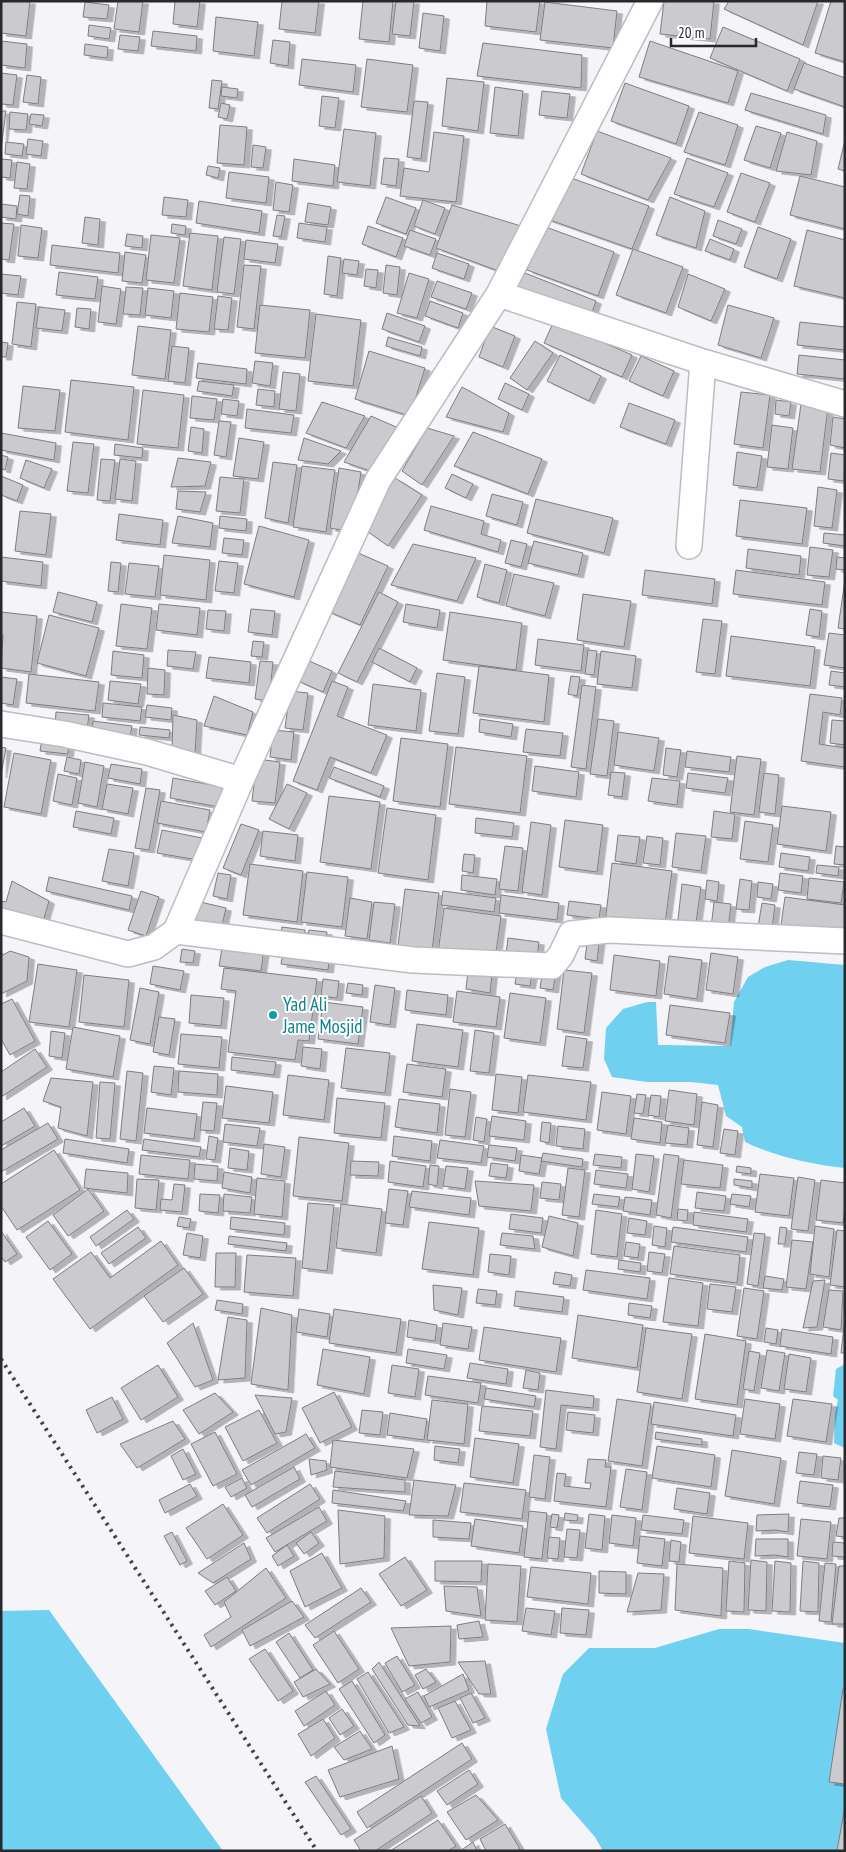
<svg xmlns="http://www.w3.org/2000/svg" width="846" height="1852" viewBox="0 0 846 1852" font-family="'PT Sans Narrow',sans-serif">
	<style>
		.water { fill: #70d0f0 }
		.building { fill: #cacacf; stroke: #7d7d82; filter: url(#shadow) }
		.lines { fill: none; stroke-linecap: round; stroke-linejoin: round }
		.minor-casing { stroke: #bcbcc1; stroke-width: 28 }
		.minor { stroke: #fff; stroke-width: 25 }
		.rail { stroke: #424245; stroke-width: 4; stroke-dasharray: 2.5 5; stroke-linecap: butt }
		.culture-dot { fill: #0f9aa8; stroke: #fff; stroke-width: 2 }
		.labels { text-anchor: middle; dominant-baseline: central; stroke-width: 4; stroke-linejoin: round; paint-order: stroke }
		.culture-label { font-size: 19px; fill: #0d838f; stroke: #fff; text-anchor: start }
	</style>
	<defs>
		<filter id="shadow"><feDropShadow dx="5.5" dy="3" stdDeviation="0" flood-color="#0004"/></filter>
	</defs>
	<rect width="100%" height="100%" fill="#f4f4f9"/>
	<path class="water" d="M 788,960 L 845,965 L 845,1168 C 810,1164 777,1157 745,1142 L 742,1127 L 726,1116 L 718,1085 L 691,1082 L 647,1082 L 612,1077 L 604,1059 L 606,1028 L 623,1009 L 647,1002 L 656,1002 L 658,1045 L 730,1046 L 734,1002 L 748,977 L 765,967 Z
		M 845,1364 L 845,1448 L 834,1443 L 835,1414 L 838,1400 L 833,1396 L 836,1369 Z
		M 49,1610 L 223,1851 L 1,1851 L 1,1611 Z
		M 719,1629 L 748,1629 L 845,1643 L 845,1851 L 603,1851 L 595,1837 L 561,1798 L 546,1729 L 563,1674 L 589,1648 L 655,1648 Z"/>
	<path class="building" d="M 1,1 L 30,1 L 26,36 L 1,33 Z
		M 118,1 L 143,1 L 139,32 L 114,29 Z
		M 175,1 L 200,1 L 197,27 L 173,24 Z
		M 282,1 L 319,1 L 315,33 L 279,29 Z
		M 363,1 L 393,1 L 389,42 L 359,39 Z
		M 396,1 L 414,1 L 410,36 L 392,34 Z
		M 487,1 L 540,1 L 536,32 L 485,26 Z
		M 664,1 L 714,1 L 710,39 L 660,34 Z
		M 729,1 L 818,1 L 803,45 L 724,9 Z
		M 831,1 L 845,1 L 845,62 L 815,53 Z
		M 85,2 L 109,5 L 107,19 L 83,17 Z
		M 545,2 L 617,11 L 613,48 L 540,40 Z
		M 423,13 L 444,16 L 440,51 L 419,48 Z
		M 216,17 L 258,22 L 254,56 L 213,51 Z
		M 89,25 L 111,28 L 109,39 L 88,36 Z
		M 723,27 L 800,59 L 787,91 L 710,58 Z
		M 153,31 L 197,36 L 196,51 L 151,46 Z
		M 120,35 L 140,37 L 138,51 L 118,49 Z
		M 273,40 L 290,42 L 288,66 L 270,63 Z
		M 1,41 L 27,44 L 25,68 L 1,65 Z
		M 650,41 L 738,71 L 728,103 L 639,77 Z
		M 483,43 L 582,55 L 581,88 L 477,76 Z
		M 85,44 L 108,47 L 107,58 L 84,55 Z
		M 302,59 L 356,65 L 353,92 L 299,85 Z
		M 367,59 L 413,65 L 407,112 L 361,107 Z
		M 804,63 L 845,78 L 845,107 L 794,89 Z
		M 1,73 L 17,75 L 13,105 L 1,104 Z
		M 27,75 L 41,77 L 38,104 L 23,102 Z
		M 447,78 L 484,82 L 478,131 L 442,126 Z
		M 212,80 L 222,81 L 218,109 L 209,108 Z
		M 625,83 L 689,106 L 676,144 L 611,121 Z
		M 222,87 L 238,89 L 237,98 L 221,96 Z
		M 495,87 L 523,91 L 518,136 L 490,133 Z
		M 542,91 L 570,94 L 567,118 L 539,115 Z
		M 751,93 L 826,115 L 823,134 L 745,110 Z
		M 322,96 L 339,98 L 335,128 L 319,126 Z
		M 414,101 L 428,102 L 421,159 L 407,157 Z
		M 221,103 L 230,105 L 227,119 L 218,117 Z
		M 1,111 L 6,111 L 1,149 Z
		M 10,112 L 28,114 L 26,130 L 9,129 Z
		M 699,112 L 738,125 L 725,165 L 684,152 Z
		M 31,114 L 44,115 L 42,126 L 29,124 Z
		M 220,125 L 247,127 L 244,165 L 217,163 Z
		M 756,126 L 781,133 L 770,168 L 744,160 Z
		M 344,129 L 376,133 L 370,186 L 337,182 Z
		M 597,131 L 671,158 L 648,200 L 581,174 Z
		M 434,132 L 464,136 L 456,202 L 400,196 L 404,168 L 429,172 Z
		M 787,132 L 817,141 L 811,175 L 776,171 Z
		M 28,139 L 43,141 L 41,156 L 26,154 Z
		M 845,140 L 845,171 L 838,169 Z
		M 6,142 L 24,144 L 22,156 L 5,154 Z
		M 253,145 L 266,147 L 263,168 L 251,167 Z
		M 384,158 L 399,159 L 396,186 L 381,184 Z
		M 687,158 L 728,173 L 714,207 L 674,194 Z
		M 1,159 L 12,160 L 10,178 L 1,177 Z
		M 294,159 L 335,165 L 333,186 L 292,181 Z
		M 17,162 L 30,164 L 27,189 L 14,188 Z
		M 208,166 L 220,168 L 218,178 L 206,175 Z
		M 229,172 L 269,177 L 266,203 L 226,198 Z
		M 741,173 L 770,183 L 755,222 L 727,212 Z
		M 563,175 L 649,206 L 632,249 L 547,219 Z
		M 800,176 L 845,187 L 845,229 L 790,215 Z
		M 276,182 L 293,185 L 289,212 L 273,210 Z
		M 20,195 L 30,196 L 28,216 L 17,214 Z
		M 164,197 L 188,200 L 186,217 L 162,215 Z
		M 386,197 L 416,208 L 406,234 L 376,223 Z
		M 670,197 L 705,211 L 696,248 L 656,235 Z
		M 423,200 L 445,208 L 435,234 L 414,226 Z
		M 199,201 L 262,211 L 259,233 L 196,223 Z
		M 308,203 L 331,207 L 328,225 L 305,222 Z
		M 1,204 L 17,206 L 16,219 L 1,217 Z
		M 452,205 L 521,226 L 504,273 L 436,248 Z
		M 277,215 L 285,216 L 281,237 L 273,236 Z
		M 85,217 L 100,219 L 98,245 L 82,243 Z
		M 718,220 L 742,229 L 736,244 L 713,236 Z
		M 1,223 L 14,224 L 9,260 L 1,259 Z
		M 299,223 L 327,227 L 325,242 L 297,238 Z
		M 172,224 L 186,226 L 185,235 L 171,233 Z
		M 21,225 L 42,228 L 38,258 L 18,256 Z
		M 368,226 L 403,238 L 396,257 L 362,244 Z
		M 543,226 L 614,252 L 598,296 L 527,270 Z
		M 758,227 L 791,239 L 777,279 L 744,267 Z
		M 410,230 L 436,239 L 430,255 L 404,246 Z
		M 807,230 L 845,240 L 845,298 L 794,286 Z
		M 190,233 L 218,236 L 212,290 L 183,286 Z
		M 127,234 L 143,236 L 142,248 L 125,246 Z
		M 151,235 L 180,238 L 174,283 L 146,280 Z
		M 224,237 L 241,239 L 234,294 L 217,292 Z
		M 710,239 L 734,249 L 730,260 L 705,251 Z
		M 246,240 L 278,244 L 275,263 L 244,259 Z
		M 52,245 L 120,253 L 118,273 L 50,265 Z
		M 633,249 L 683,267 L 666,313 L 616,295 Z
		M 125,252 L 146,255 L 142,283 L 122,281 Z
		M 437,253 L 469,264 L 464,279 L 432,268 Z
		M 328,256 L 341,258 L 337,296 L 324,294 Z
		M 344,259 L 359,261 L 357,275 L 342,273 Z
		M 244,265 L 261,266 L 254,329 L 237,327 Z
		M 386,265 L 400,267 L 397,295 L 383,293 Z
		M 366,269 L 378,270 L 376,288 L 364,286 Z
		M 59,272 L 98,277 L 95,299 L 56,295 Z
		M 409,273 L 429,279 L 417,318 L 397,313 Z
		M 525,273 L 596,301 L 589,321 L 512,293 Z
		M 1,274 L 21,276 L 18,295 L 1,293 Z
		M 688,274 L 725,289 L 711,321 L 678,307 Z
		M 437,281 L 472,293 L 466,309 L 431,297 Z
		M 102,286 L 121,289 L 116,324 L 98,322 Z
		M 126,287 L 143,288 L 140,315 L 123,314 Z
		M 148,288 L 174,291 L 171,318 L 145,315 Z
		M 180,293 L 213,297 L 209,332 L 176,329 Z
		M 218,296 L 232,298 L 228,330 L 214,329 Z
		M 430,301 L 463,313 L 458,328 L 425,316 Z
		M 17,302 L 36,304 L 31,347 L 12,344 Z
		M 260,305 L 310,310 L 305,358 L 255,353 Z
		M 728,305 L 774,318 L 761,358 L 718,345 Z
		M 39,307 L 65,310 L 62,331 L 36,328 Z
		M 77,308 L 91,309 L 89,329 L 75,327 Z
		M 387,313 L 425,326 L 419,342 L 382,329 Z
		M 316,314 L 361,320 L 353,386 L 308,381 Z
		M 554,321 L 632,355 L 622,377 L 544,343 Z
		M 800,322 L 845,327 L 845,350 L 797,345 Z
		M 138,326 L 171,330 L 165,379 L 132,375 Z
		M 490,326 L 515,336 L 503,367 L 479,357 Z
		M 388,337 L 422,347 L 420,356 L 386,346 Z
		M 535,341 L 553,353 L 527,390 L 510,378 Z
		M 1,342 L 8,343 L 6,357 L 1,357 Z
		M 172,346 L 189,348 L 185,383 L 168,381 Z
		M 369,351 L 425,368 L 410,416 L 355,399 Z
		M 560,355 L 601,376 L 589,401 L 547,381 Z
		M 799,355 L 845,360 L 845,379 L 797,374 Z
		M 641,356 L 674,371 L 663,396 L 629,381 Z
		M 255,361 L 273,363 L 270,386 L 252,383 Z
		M 198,363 L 247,369 L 246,384 L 196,378 Z
		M 283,372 L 300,374 L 296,411 L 279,409 Z
		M 71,380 L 134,387 L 128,440 L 65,432 Z
		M 199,381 L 234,385 L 232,396 L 197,391 Z
		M 505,383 L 529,394 L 522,410 L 498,399 Z
		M 23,386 L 60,390 L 55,431 L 18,428 Z
		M 462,387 L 509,413 L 503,432 L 446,417 Z
		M 258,389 L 275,391 L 274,407 L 256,405 Z
		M 143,390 L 184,395 L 178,448 L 137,444 Z
		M 741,392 L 770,395 L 763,448 L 734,444 Z
		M 192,396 L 217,399 L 214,420 L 190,418 Z
		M 223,399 L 239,401 L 237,416 L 221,414 Z
		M 776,400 L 791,402 L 789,416 L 775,414 Z
		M 322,402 L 365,416 L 346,448 L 306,433 Z
		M 629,403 L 675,420 L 666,444 L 620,427 Z
		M 801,404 L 828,407 L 820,472 L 792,469 Z
		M 247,409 L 294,415 L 291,433 L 245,428 Z
		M 371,416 L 403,430 L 376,473 L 344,462 Z
		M 833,417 L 845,419 L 845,448 L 830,445 Z
		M 219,421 L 231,422 L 226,457 L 214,455 Z
		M 772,425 L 793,428 L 788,469 L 767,467 Z
		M 191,427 L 204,429 L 202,453 L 188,451 Z
		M 427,428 L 454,436 L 422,485 L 402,471 Z
		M 473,432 L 542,459 L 528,494 L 454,466 Z
		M 1,433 L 56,443 L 54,460 L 1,450 Z
		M 239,438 L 264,442 L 258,479 L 233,476 Z
		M 304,438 L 341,451 L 328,464 L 298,460 Z
		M 73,442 L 94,444 L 88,493 L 67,491 Z
		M 115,444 L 143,448 L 142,458 L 114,455 Z
		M 737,452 L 762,456 L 757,488 L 733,485 Z
		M 831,453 L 845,455 L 844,481 L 828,479 Z
		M 1,455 L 8,457 L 5,470 L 1,469 Z
		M 178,458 L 211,462 L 205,486 L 171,487 Z
		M 101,459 L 115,460 L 110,501 L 97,500 Z
		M 120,459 L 136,461 L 132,501 L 115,499 Z
		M 26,460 L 52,469 L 44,488 L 20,478 Z
		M 273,462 L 297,465 L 288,523 L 265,518 Z
		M 302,466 L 335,470 L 326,532 L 293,527 Z
		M 339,468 L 361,472 L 352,532 L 330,528 Z
		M 452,474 L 473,484 L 466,498 L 445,488 Z
		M 1,476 L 23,485 L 17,501 L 1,495 Z
		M 220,477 L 244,479 L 240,513 L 216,511 Z
		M 395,478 L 422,495 L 388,546 L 361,527 Z
		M 818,487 L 837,490 L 832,528 L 814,526 Z
		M 178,491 L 206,492 L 200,512 L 176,509 Z
		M 492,494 L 523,502 L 517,525 L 486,516 Z
		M 536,499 L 613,518 L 604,553 L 527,533 Z
		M 740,500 L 807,508 L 802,544 L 736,536 Z
		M 431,506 L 484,521 L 481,534 L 501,540 L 498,552 L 424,530 Z
		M 20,511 L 51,514 L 46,555 L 15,551 Z
		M 119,514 L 163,520 L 160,545 L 116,540 Z
		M 178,516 L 213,523 L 210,547 L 172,543 Z
		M 220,516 L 247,519 L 246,531 L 219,528 Z
		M 259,526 L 309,540 L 294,597 L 244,584 Z
		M 824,533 L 845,535 L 845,546 L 823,543 Z
		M 224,538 L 244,540 L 242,555 L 222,553 Z
		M 511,540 L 527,544 L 521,567 L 505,563 Z
		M 534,541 L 583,553 L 578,575 L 528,563 Z
		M 413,544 L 476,558 L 457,601 L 391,585 Z
		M 810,547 L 833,550 L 829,577 L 807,575 Z
		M 748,549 L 801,556 L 799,575 L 746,568 Z
		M 356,552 L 388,566 L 360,625 L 327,611 Z
		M 164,555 L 210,560 L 206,600 L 160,595 Z
		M 1,557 L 43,562 L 41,586 L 1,581 Z
		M 837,557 L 845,558 L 845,570 L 836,569 Z
		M 219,561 L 238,563 L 234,593 L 215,591 Z
		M 111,562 L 121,563 L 118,592 L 108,591 Z
		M 129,563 L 159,566 L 155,597 L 125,594 Z
		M 485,564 L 507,570 L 499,603 L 477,597 Z
		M 645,570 L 715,579 L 712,604 L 642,595 Z
		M 736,570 L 825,582 L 822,605 L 733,594 Z
		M 514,574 L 554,583 L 545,616 L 506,606 Z
		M 845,580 L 845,629 L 838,628 Z
		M 58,592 L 97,602 L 92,622 L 53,612 Z
		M 379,592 L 398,602 L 357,682 L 338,673 Z
		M 583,594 L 631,601 L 624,647 L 577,640 Z
		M 121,604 L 152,608 L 147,649 L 116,646 Z
		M 159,604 L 200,608 L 197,635 L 156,630 Z
		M 406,604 L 440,610 L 437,628 L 403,622 Z
		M 251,609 L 275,611 L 272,635 L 248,632 Z
		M 810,609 L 822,611 L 819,637 L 806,635 Z
		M 208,610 L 226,611 L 224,631 L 206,629 Z
		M 1,612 L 37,616 L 31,672 L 1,668 L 3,635 L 1,635 Z
		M 450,612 L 522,623 L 516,670 L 443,660 Z
		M 49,615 L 99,628 L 86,676 L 37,663 Z
		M 703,619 L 722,621 L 715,674 L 696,672 Z
		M 829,633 L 845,635 L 845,668 L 824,665 Z
		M 731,636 L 815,647 L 810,686 L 726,676 Z
		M 538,639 L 584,645 L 581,671 L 535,665 Z
		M 253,641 L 264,642 L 262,657 L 251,656 Z
		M 379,648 L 417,668 L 410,682 L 372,662 Z
		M 168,650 L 196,652 L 193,669 L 167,666 Z
		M 588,650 L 597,651 L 594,675 L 585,674 Z
		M 113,651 L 144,655 L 142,678 L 111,675 Z
		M 601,651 L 636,656 L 632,688 L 597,684 Z
		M 209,657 L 251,662 L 249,683 L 206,678 Z
		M 307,660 L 332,671 L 323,692 L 298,681 Z
		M 260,661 L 273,662 L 269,701 L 255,699 Z
		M 479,666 L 549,675 L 544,722 L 473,713 Z
		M 148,668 L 165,670 L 164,695 L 147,694 Z
		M 831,671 L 845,673 L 845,687 L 829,685 Z
		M 437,673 L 465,677 L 458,734 L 429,731 Z
		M 29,674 L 99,682 L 95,711 L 26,703 Z
		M 571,676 L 580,677 L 577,696 L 568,694 Z
		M 1,677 L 17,679 L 13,705 L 1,703 Z
		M 110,681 L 141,684 L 138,704 L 108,700 Z
		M 332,681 L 348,687 L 337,716 L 387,735 L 371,773 L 330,757 L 317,790 L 293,781 Z
		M 373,684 L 421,690 L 416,731 L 368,725 Z
		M 582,685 L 596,687 L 586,769 L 571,767 Z
		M 290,691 L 308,693 L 303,730 L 285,728 Z
		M 810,694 L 842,698 L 840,715 L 823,712 L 819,744 L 845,748 L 845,767 L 801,761 Z
		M 214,696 L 253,712 L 247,735 L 204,726 Z
		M 103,703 L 142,707 L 140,721 L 102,717 Z
		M 147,705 L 172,708 L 171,720 L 145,717 Z
		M 56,712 L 89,715 L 87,730 L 55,726 Z
		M 173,715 L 197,720 L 195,754 L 172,752 Z
		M 480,719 L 513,724 L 511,737 L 479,732 Z
		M 598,719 L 614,721 L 607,776 L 590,774 Z
		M 832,720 L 845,721 L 845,745 L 830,743 Z
		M 93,721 L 132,726 L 130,737 L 92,733 Z
		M 140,727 L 170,730 L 169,738 L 139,735 Z
		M 526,729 L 563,733 L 560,756 L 523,752 Z
		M 273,730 L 294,732 L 291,760 L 270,757 Z
		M 618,732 L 659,738 L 654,771 L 614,765 Z
		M 401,738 L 448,744 L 440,807 L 393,801 Z
		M 42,739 L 69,742 L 68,754 L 40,751 Z
		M 1,747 L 6,748 L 1,775 Z
		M 456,747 L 527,756 L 520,813 L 449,804 Z
		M 666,748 L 681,750 L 677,777 L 663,775 Z
		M 687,751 L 731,757 L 729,772 L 685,767 Z
		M 14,753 L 51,760 L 41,814 L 4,807 Z
		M 737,756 L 761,759 L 754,815 L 730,812 Z
		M 67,757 L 81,760 L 79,774 L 64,771 Z
		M 257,759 L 280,762 L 275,803 L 252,801 Z
		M 85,762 L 104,766 L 97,807 L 78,803 Z
		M 111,764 L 142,769 L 140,784 L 108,778 Z
		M 535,766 L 579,772 L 576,797 L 532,791 Z
		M 334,767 L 384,786 L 380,797 L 329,778 Z
		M 611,772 L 625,773 L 622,797 L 608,795 Z
		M 688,773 L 728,778 L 725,793 L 686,788 Z
		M 764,773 L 779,775 L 775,814 L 759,812 Z
		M 58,774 L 77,778 L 72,805 L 53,801 Z
		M 173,778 L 223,787 L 219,807 L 170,798 Z
		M 652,778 L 680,781 L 677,805 L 648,801 Z
		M 107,784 L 133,788 L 128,814 L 102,809 Z
		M 287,784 L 307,793 L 289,829 L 269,819 Z
		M 146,788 L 160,790 L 149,850 L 135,848 Z
		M 329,796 L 380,802 L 371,869 L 320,862 Z
		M 161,801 L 210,810 L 206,832 L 157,823 Z
		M 782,806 L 831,812 L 826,851 L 777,844 Z
		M 387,808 L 436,815 L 428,880 L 378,873 Z
		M 76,811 L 114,818 L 111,834 L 73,827 Z
		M 714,811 L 735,814 L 732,839 L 711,837 Z
		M 476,818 L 514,823 L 512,837 L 475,833 Z
		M 565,820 L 603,825 L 597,872 L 559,867 Z
		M 745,821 L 773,825 L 768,862 L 740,859 Z
		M 531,822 L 551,825 L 542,895 L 522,892 Z
		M 241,824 L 259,830 L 241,875 L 223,868 Z
		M 162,830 L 202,838 L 198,860 L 157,853 Z
		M 263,831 L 298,835 L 295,861 L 260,856 Z
		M 676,833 L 706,836 L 701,871 L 672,867 Z
		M 618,835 L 640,837 L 636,864 L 615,861 Z
		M 647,836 L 663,838 L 660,865 L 643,863 Z
		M 505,846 L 523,848 L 518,891 L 499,889 Z
		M 836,846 L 845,847 L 845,865 L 834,864 Z
		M 109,849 L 134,853 L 128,886 L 102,881 Z
		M 781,853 L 810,857 L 808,871 L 779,867 Z
		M 464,854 L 475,855 L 473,873 L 462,871 Z
		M 612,863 L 672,871 L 664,931 L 605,923 Z
		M 250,864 L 303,871 L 297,922 L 243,915 Z
		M 817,865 L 839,867 L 838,876 L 816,873 Z
		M 307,872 L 348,877 L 342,927 L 301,922 Z
		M 218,873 L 231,875 L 227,899 L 213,896 Z
		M 780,873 L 803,876 L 801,893 L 778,890 Z
		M 462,875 L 497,879 L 495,895 L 461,890 Z
		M 49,877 L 132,896 L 129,910 L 46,891 Z
		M 809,878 L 844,882 L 841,903 L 807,899 Z
		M 740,879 L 752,881 L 749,910 L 736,909 Z
		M 707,880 L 719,882 L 717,901 L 705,899 Z
		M 12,881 L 49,901 L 42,925 L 1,914 L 1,901 L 6,902 Z
		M 758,882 L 773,884 L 771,899 L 757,897 Z
		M 682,884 L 701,887 L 695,930 L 677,928 Z
		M 405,889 L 439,893 L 432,951 L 398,946 Z
		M 141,891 L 159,897 L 146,936 L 128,930 Z
		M 443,891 L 496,898 L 494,912 L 441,905 Z
		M 501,895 L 559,903 L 557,920 L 499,913 Z
		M 785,897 L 845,905 L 845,938 L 780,932 Z
		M 350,898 L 372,902 L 367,939 L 345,936 Z
		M 196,901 L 226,908 L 221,930 L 191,923 Z
		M 569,901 L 601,905 L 599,919 L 567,915 Z
		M 374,902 L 395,904 L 390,943 L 369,940 Z
		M 714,902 L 731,904 L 728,930 L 711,928 Z
		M 762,903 L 775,905 L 772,928 L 758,927 Z
		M 444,908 L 501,916 L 495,960 L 438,953 Z
		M 282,927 L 305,930 L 304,943 L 280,940 Z
		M 309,930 L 327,932 L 325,947 L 307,945 Z
		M 588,936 L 600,937 L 597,961 L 585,959 Z
		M 508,938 L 539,942 L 537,958 L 506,954 Z
		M 223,943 L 264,949 L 261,971 L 219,966 Z
		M 284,947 L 330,953 L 328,970 L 281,964 Z
		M 182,949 L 195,951 L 193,963 L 180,962 Z
		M 10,951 L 29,957 L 27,981 L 1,994 L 1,952 L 3,955 Z
		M 711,953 L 738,957 L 733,994 L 706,990 Z
		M 614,955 L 660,961 L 656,996 L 610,990 Z
		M 669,956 L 702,960 L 697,999 L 664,994 Z
		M 38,964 L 77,970 L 69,1027 L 29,1022 Z
		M 153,966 L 184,971 L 180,990 L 150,984 Z
		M 518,966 L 533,968 L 530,986 L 515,984 Z
		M 224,968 L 317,979 L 309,1041 L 298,1040 L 295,1060 L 228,1052 L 236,991 L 221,989 Z
		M 543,969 L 556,971 L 553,990 L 540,988 Z
		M 564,970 L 592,973 L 584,1033 L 557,1029 Z
		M 468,971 L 492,974 L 490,993 L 466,989 Z
		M 84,975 L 129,980 L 124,1027 L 79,1022 Z
		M 323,979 L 339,981 L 337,998 L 321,996 Z
		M 348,983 L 363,985 L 362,995 L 346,993 Z
		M 375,985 L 395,988 L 390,1025 L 370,1022 Z
		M 140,988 L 159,992 L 150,1044 L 130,1040 Z
		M 407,990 L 448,995 L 446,1015 L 405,1010 Z
		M 457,991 L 500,997 L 496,1027 L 453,1022 Z
		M 510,993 L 546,998 L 540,1043 L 504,1038 Z
		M 191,995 L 224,998 L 221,1026 L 189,1023 Z
		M 12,999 L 35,1041 L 10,1055 L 1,1039 L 1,1004 Z
		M 323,1002 L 363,1007 L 358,1044 L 318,1039 Z
		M 670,1005 L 730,1013 L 725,1043 L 666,1035 Z
		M 159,1017 L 175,1019 L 169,1055 L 153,1052 Z
		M 417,1024 L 463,1030 L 458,1067 L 412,1061 Z
		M 73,1027 L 120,1036 L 113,1077 L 66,1069 Z
		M 475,1030 L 494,1033 L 489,1073 L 470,1071 Z
		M 51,1031 L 65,1033 L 62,1058 L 49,1056 Z
		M 181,1034 L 222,1037 L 219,1068 L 178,1064 Z
		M 566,1036 L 587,1039 L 583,1068 L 562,1066 Z
		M 303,1047 L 322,1049 L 320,1069 L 301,1066 Z
		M 346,1048 L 390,1053 L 385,1093 L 341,1088 Z
		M 35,1049 L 47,1067 L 1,1097 L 1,1072 Z
		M 232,1057 L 276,1062 L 274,1075 L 231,1070 Z
		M 407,1064 L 446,1069 L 442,1097 L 403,1092 Z
		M 154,1066 L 174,1068 L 171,1095 L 151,1092 Z
		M 127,1071 L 143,1073 L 136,1141 L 120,1139 Z
		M 179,1071 L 218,1074 L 217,1095 L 178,1092 Z
		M 496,1074 L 522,1077 L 518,1113 L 492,1110 Z
		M 288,1075 L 329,1080 L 324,1120 L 283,1115 Z
		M 528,1075 L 591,1082 L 586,1120 L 523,1112 Z
		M 51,1078 L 93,1082 L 87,1136 L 58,1128 L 61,1107 L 43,1101 Z
		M 100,1082 L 115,1083 L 110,1139 L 96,1138 Z
		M 226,1086 L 273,1092 L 269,1123 L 222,1118 Z
		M 450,1089 L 471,1092 L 465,1137 L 445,1135 Z
		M 669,1090 L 697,1094 L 694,1125 L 665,1121 Z
		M 602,1092 L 631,1096 L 626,1134 L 597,1130 Z
		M 637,1094 L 646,1095 L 643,1114 L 634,1113 Z
		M 651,1095 L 661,1096 L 659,1117 L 648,1115 Z
		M 337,1098 L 385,1103 L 381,1138 L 334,1133 Z
		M 399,1099 L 440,1104 L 437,1133 L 395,1127 Z
		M 203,1102 L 217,1103 L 214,1131 L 200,1130 Z
		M 702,1102 L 718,1105 L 713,1147 L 697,1145 Z
		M 24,1108 L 35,1126 L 1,1146 L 1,1122 Z
		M 147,1108 L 197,1114 L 194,1139 L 144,1133 Z
		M 492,1116 L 526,1121 L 524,1140 L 489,1136 Z
		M 476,1117 L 487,1119 L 484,1142 L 473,1140 Z
		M 634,1118 L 662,1122 L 660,1143 L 631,1139 Z
		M 542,1122 L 551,1123 L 549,1143 L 540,1141 Z
		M 48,1123 L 58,1139 L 1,1172 L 1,1150 Z
		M 225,1124 L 260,1128 L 257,1146 L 223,1142 Z
		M 668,1125 L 689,1128 L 687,1145 L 665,1143 Z
		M 558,1126 L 585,1129 L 583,1149 L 556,1146 Z
		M 724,1129 L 738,1131 L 735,1155 L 720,1153 Z
		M 209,1136 L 218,1138 L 215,1160 L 206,1159 Z
		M 394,1136 L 432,1141 L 430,1161 L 392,1156 Z
		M 299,1137 L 349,1143 L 342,1201 L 293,1196 Z
		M 65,1139 L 129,1149 L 127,1163 L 63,1153 Z
		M 144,1139 L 201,1147 L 199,1157 L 142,1150 Z
		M 440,1140 L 484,1146 L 481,1163 L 437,1158 Z
		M 264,1144 L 285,1147 L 281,1177 L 261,1174 Z
		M 489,1145 L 517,1148 L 515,1161 L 487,1157 Z
		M 230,1148 L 249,1151 L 247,1170 L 228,1168 Z
		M 54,1150 L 80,1190 L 17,1230 L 1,1206 L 1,1184 Z
		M 543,1153 L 583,1159 L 582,1167 L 541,1161 Z
		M 595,1154 L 622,1157 L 621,1168 L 593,1165 Z
		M 636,1154 L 654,1156 L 649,1192 L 632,1189 Z
		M 664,1154 L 679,1156 L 671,1218 L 656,1215 Z
		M 141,1155 L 190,1160 L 188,1179 L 139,1174 Z
		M 521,1155 L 542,1158 L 539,1174 L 519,1171 Z
		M 684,1160 L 723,1165 L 720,1188 L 681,1184 Z
		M 351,1161 L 379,1162 L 378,1176 L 350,1175 Z
		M 390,1161 L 426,1166 L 423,1187 L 388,1182 Z
		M 491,1163 L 508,1165 L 506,1178 L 489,1176 Z
		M 195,1164 L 218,1166 L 217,1181 L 194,1179 Z
		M 430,1165 L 439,1166 L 437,1186 L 428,1184 Z
		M 446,1166 L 468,1168 L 465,1189 L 443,1186 Z
		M 737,1166 L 751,1168 L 751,1174 L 736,1172 Z
		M 568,1168 L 585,1170 L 579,1217 L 562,1215 Z
		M 86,1169 L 128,1173 L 127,1193 L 84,1188 Z
		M 596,1170 L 628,1174 L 626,1188 L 594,1184 Z
		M 224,1172 L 252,1177 L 250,1193 L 222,1188 Z
		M 760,1174 L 794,1178 L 789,1216 L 755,1212 Z
		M 798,1177 L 815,1180 L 808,1231 L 791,1229 Z
		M 257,1178 L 285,1181 L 282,1217 L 254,1214 Z
		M 137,1179 L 159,1180 L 156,1210 L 135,1208 Z
		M 734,1179 L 752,1181 L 752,1188 L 734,1185 Z
		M 821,1180 L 845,1183 L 845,1207 L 843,1223 L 816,1220 Z
		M 475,1181 L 534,1185 L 531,1211 L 479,1206 Z
		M 542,1182 L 561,1184 L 559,1200 L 540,1198 Z
		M 174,1184 L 185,1185 L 182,1212 L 160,1210 L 161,1199 L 172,1200 Z
		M 88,1189 L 104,1211 L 68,1236 L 53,1215 Z
		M 389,1189 L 408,1191 L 403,1225 L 385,1223 Z
		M 412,1191 L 471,1198 L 469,1215 L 409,1207 Z
		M 697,1192 L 726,1196 L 724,1211 L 695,1208 Z
		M 200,1194 L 220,1195 L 218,1213 L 199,1211 Z
		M 224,1194 L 252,1197 L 250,1213 L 223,1211 Z
		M 594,1194 L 620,1197 L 618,1207 L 592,1204 Z
		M 732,1194 L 751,1196 L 749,1207 L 730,1204 Z
		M 625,1197 L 652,1200 L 650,1215 L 623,1211 Z
		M 308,1203 L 334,1205 L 327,1271 L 302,1268 Z
		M 341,1204 L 382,1209 L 376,1253 L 336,1248 Z
		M 678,1209 L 688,1210 L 687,1221 L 677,1220 Z
		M 127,1210 L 134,1219 L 96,1246 L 90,1237 Z
		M 596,1210 L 622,1214 L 617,1257 L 591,1254 Z
		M 694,1212 L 748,1219 L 746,1232 L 693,1225 Z
		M 511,1214 L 543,1218 L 541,1233 L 509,1229 Z
		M 549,1216 L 578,1223 L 573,1256 L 542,1247 Z
		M 179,1217 L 191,1219 L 189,1228 L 177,1226 Z
		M 231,1217 L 285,1223 L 284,1235 L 230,1229 Z
		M 629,1218 L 647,1221 L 645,1235 L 627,1233 Z
		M 48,1221 L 72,1254 L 50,1270 L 26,1237 Z
		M 429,1222 L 479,1228 L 473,1275 L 422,1269 Z
		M 654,1226 L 667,1228 L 665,1247 L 652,1245 Z
		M 815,1226 L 834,1229 L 829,1277 L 810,1274 Z
		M 138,1227 L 146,1238 L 109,1264 L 101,1253 Z
		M 673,1227 L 748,1237 L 746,1252 L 671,1242 Z
		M 780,1227 L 787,1228 L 785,1244 L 778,1244 Z
		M 837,1230 L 845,1231 L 845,1287 L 830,1285 Z
		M 1,1231 L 17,1254 L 5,1262 L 1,1256 Z
		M 187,1233 L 203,1236 L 200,1258 L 183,1255 Z
		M 502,1233 L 533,1236 L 535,1249 L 500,1245 Z
		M 754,1233 L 765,1234 L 758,1286 L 747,1284 Z
		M 229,1236 L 287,1243 L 286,1251 L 228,1244 Z
		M 792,1240 L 813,1242 L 806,1289 L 786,1287 Z
		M 161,1241 L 178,1265 L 90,1329 L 53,1279 L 91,1252 L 110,1278 Z
		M 626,1242 L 640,1244 L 638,1258 L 624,1256 Z
		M 674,1246 L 740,1255 L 737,1283 L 670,1274 Z
		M 649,1252 L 665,1254 L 662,1273 L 647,1271 Z
		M 216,1253 L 236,1253 L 235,1287 L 215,1287 Z
		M 490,1254 L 511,1256 L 509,1275 L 488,1272 Z
		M 247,1255 L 296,1258 L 293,1296 L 244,1292 Z
		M 619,1260 L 641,1263 L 640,1272 L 618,1269 Z
		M 184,1268 L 203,1294 L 163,1322 L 144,1296 Z
		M 586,1270 L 650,1278 L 647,1299 L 583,1290 Z
		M 555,1272 L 572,1275 L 570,1286 L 553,1284 Z
		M 765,1276 L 784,1279 L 782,1290 L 763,1288 Z
		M 669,1278 L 703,1283 L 698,1326 L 663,1322 Z
		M 825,1280 L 817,1327 L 803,1328 L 813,1281 Z
		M 710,1284 L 736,1287 L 732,1312 L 707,1309 Z
		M 433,1285 L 462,1288 L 458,1315 L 434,1310 Z
		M 744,1288 L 764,1291 L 757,1339 L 737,1336 Z
		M 478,1289 L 497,1291 L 495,1305 L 476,1303 Z
		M 829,1290 L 843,1291 L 841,1330 L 823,1327 Z
		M 516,1291 L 564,1297 L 562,1312 L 514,1306 Z
		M 217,1300 L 243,1304 L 242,1314 L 215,1310 Z
		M 629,1303 L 652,1306 L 650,1318 L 628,1315 Z
		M 261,1308 L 292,1315 L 288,1390 L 251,1384 Z
		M 299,1309 L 330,1314 L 327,1337 L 296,1332 Z
		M 334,1309 L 401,1319 L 396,1353 L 329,1343 Z
		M 578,1315 L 643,1325 L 637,1368 L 572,1358 Z
		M 228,1317 L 247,1320 L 245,1378 L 218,1380 Z
		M 845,1317 L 845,1353 L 841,1353 Z
		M 409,1320 L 437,1325 L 435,1341 L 407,1337 Z
		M 193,1323 L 213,1380 L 195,1387 L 167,1343 Z
		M 443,1323 L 472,1327 L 468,1349 L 440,1345 Z
		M 484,1327 L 561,1338 L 556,1372 L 479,1360 Z
		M 646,1328 L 692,1334 L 682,1399 L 637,1392 Z
		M 766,1328 L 778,1330 L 776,1344 L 764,1342 Z
		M 782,1329 L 833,1337 L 831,1354 L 780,1346 Z
		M 705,1334 L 746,1341 L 737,1405 L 695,1399 Z
		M 323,1349 L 370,1357 L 364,1394 L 317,1385 Z
		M 408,1349 L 447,1355 L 444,1369 L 406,1363 Z
		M 767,1350 L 785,1353 L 779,1391 L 761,1388 Z
		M 749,1351 L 760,1353 L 754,1391 L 743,1389 Z
		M 789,1354 L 811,1358 L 806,1392 L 784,1389 Z
		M 470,1363 L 508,1369 L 506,1384 L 467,1378 Z
		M 158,1365 L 178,1397 L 141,1420 L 121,1388 Z
		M 392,1365 L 419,1369 L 415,1397 L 388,1393 Z
		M 526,1370 L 540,1373 L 538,1390 L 523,1388 Z
		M 428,1376 L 481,1383 L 478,1403 L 425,1395 Z
		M 486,1388 L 536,1396 L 534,1407 L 484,1399 Z
		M 546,1390 L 594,1396 L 593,1408 L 561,1405 L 556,1449 L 540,1447 Z
		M 334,1392 L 352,1427 L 320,1443 L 302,1408 Z
		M 215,1393 L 233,1412 L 199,1434 L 183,1410 Z
		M 255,1395 L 292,1398 L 286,1432 L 275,1434 Z
		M 112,1397 L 123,1419 L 97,1433 L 86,1410 Z
		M 617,1399 L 651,1404 L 642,1466 L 608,1461 Z
		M 745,1399 L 780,1404 L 775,1439 L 740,1434 Z
		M 793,1399 L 832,1404 L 826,1442 L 787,1436 Z
		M 432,1400 L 468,1404 L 464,1444 L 427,1440 Z
		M 654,1402 L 736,1415 L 733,1436 L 651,1424 Z
		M 482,1406 L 533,1411 L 530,1436 L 479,1431 Z
		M 259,1410 L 277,1443 L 243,1461 L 225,1427 Z
		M 362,1410 L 383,1412 L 380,1435 L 359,1433 Z
		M 568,1412 L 595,1415 L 593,1433 L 566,1430 Z
		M 390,1413 L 427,1419 L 424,1440 L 387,1435 Z
		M 173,1421 L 185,1439 L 137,1468 L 120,1444 Z
		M 215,1432 L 237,1474 L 213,1486 L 191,1444 Z
		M 656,1432 L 702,1439 L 702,1445 L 655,1439 Z
		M 306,1434 L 315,1448 L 251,1485 L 242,1470 Z
		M 475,1438 L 519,1444 L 513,1483 L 470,1477 Z
		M 333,1440 L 414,1449 L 407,1478 L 330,1467 Z
		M 435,1446 L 460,1449 L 458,1463 L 434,1460 Z
		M 657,1446 L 715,1455 L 711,1487 L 652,1478 Z
		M 183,1449 L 196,1474 L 183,1480 L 171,1456 Z
		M 732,1450 L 781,1458 L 774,1504 L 725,1496 Z
		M 799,1452 L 817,1454 L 814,1475 L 796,1473 Z
		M 534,1455 L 550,1457 L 545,1499 L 529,1497 Z
		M 823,1456 L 841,1458 L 838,1480 L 821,1478 Z
		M 309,1459 L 326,1461 L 327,1470 L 311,1475 Z
		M 588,1459 L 606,1460 L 605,1467 L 611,1467 L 606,1507 L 554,1501 L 557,1473 L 566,1474 L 564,1486 L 590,1489 L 591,1483 L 585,1483 Z
		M 294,1467 L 300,1479 L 252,1507 L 245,1495 Z
		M 626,1469 L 647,1472 L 642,1510 L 620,1507 Z
		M 335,1471 L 405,1480 L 405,1492 L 333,1487 Z
		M 242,1478 L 247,1488 L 231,1497 L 225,1487 Z
		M 414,1480 L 456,1485 L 448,1516 L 409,1515 Z
		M 800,1481 L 833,1485 L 830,1507 L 797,1503 Z
		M 464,1483 L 526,1490 L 522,1519 L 460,1512 Z
		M 190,1484 L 197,1496 L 165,1513 L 159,1500 Z
		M 310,1484 L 320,1499 L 267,1533 L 257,1518 Z
		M 677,1488 L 710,1493 L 707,1514 L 674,1509 Z
		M 333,1490 L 406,1501 L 403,1511 L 332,1503 Z
		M 223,1504 L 243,1535 L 207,1559 L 186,1528 Z
		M 319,1507 L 327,1521 L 275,1552 L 266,1538 Z
		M 338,1510 L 385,1516 L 384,1558 L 340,1564 Z
		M 529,1511 L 547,1513 L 542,1559 L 524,1557 Z
		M 565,1513 L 578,1515 L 577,1521 L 564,1520 Z
		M 552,1514 L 559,1515 L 557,1528 L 550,1527 Z
		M 589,1514 L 605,1516 L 602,1550 L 585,1548 Z
		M 789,1514 L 788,1532 L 775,1530 L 756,1531 L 757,1515 Z
		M 612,1515 L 636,1518 L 633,1546 L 609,1543 Z
		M 643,1515 L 684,1520 L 682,1534 L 641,1530 Z
		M 693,1516 L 748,1523 L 744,1559 L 689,1553 Z
		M 839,1518 L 845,1518 L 845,1537 L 836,1536 Z
		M 475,1519 L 523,1526 L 519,1553 L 471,1546 Z
		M 801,1519 L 831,1522 L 827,1559 L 797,1556 Z
		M 433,1520 L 471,1523 L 469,1539 L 433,1537 Z
		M 567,1529 L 580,1530 L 577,1558 L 564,1557 Z
		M 172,1532 L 187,1561 L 180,1565 L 164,1536 Z
		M 311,1532 L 319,1543 L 304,1554 L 296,1543 Z
		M 640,1536 L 665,1539 L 662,1566 L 637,1563 Z
		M 549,1537 L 560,1538 L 558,1559 L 547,1558 Z
		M 756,1539 L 788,1539 L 788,1557 L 775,1555 L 755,1556 Z
		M 671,1540 L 681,1542 L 679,1562 L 669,1561 Z
		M 833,1542 L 845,1543 L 845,1557 L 832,1556 Z
		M 244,1543 L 251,1559 L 213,1583 L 198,1573 Z
		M 287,1545 L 294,1556 L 278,1566 L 272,1556 Z
		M 322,1553 L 342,1588 L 305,1607 L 290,1571 Z
		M 405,1557 L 427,1590 L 401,1606 L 379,1574 Z
		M 751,1560 L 767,1562 L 766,1611 L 748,1610 Z
		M 435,1561 L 482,1561 L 481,1582 L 435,1581 Z
		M 729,1561 L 745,1563 L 744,1612 L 726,1611 Z
		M 775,1561 L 791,1563 L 790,1612 L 772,1611 Z
		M 803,1561 L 819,1563 L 818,1612 L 800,1611 Z
		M 825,1563 L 836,1564 L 831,1622 L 819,1621 Z
		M 488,1564 L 521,1566 L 517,1622 L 485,1620 Z
		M 677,1564 L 723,1568 L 721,1616 L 675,1610 Z
		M 839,1566 L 845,1566 L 845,1624 L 832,1624 Z
		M 531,1567 L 591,1573 L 588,1604 L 527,1597 Z
		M 266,1568 L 286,1598 L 211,1647 L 204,1635 L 231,1617 L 224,1602 Z
		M 599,1571 L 626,1572 L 626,1594 L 599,1593 Z
		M 638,1573 L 664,1574 L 661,1610 L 627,1612 Z
		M 227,1577 L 236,1591 L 215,1605 L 205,1591 Z
		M 444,1586 L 477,1587 L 481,1616 L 446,1611 Z
		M 361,1588 L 371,1602 L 315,1638 L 305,1625 Z
		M 292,1601 L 304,1617 L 250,1646 L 242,1630 Z
		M 526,1608 L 555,1611 L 551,1635 L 522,1631 Z
		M 562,1608 L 589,1610 L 586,1635 L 560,1633 Z
		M 479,1621 L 483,1637 L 459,1639 L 457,1625 Z
		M 451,1626 L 450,1662 L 409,1666 L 391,1628 Z
		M 334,1631 L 359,1669 L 338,1683 L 313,1645 Z
		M 289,1633 L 313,1670 L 300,1678 L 276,1642 Z
		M 265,1649 L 293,1691 L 278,1701 L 249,1659 Z
		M 397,1656 L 415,1685 L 402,1692 L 385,1663 Z
		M 485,1661 L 491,1694 L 479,1694 L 458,1662 Z
		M 379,1662 L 420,1726 L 408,1725 L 372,1669 Z
		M 316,1669 L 330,1684 L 303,1697 L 294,1682 Z
		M 426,1669 L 436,1682 L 423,1689 L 415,1675 Z
		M 368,1672 L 404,1727 L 389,1733 L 357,1679 Z
		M 463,1674 L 469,1690 L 429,1707 L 424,1696 Z
		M 352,1681 L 385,1735 L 374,1743 L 339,1689 Z
		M 843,1689 L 845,1690 L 845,1784 L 829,1782 Z
		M 326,1691 L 335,1705 L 304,1726 L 295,1711 Z
		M 418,1692 L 432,1717 L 421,1723 L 405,1699 Z
		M 471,1693 L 485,1718 L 473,1723 L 460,1698 Z
		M 455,1701 L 471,1730 L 452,1738 L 438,1708 Z
		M 342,1709 L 354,1726 L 340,1735 L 329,1718 Z
		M 323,1719 L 335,1738 L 311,1756 L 298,1734 Z
		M 360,1731 L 372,1749 L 344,1760 L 334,1747 Z
		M 462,1743 L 472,1759 L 367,1828 L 357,1812 Z
		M 392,1746 L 399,1779 L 340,1797 L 328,1770 Z
		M 469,1770 L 478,1784 L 447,1805 L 437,1791 Z
		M 316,1776 L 351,1829 L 341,1835 L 305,1782 Z
		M 476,1795 L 498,1820 L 466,1840 L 447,1812 Z
		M 421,1796 L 432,1813 L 375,1851 L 361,1851 L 354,1840 Z
		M 845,1806 L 845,1851 L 837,1851 Z
		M 438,1820 L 456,1846 L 448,1851 L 390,1851 Z
		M 505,1824 L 520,1849 L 516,1851 L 486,1851 L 480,1839 Z
		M 473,1842 L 477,1851 L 460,1851 Z"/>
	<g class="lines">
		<defs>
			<path id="minor" d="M 499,294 L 703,362 L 845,404
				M 689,546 L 703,362
				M 1,724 L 64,734 L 147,752 L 241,780
				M 1,921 L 128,954 L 154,947 L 176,931 L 241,780 L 378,480 L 499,294 L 650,1
				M 176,931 L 413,960 L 552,966 L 561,955 L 571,934 L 609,930 L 845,941"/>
		</defs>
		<use href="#minor" class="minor-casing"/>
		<use href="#minor" class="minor"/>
		<path class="rail" d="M 1,1359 L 317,1851"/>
	</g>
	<circle class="culture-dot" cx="273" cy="1015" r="5"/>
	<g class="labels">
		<g class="culture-label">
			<text x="283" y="1004">Yad Ali<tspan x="283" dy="22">Jame Mosjid</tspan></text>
		</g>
	</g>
	<rect width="846" height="1852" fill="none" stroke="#29292b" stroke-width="5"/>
	<path d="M671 38v8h85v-8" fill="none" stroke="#29292b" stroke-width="2.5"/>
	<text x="678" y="38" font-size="15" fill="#29292b" stroke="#ffffff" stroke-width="4" paint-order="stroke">20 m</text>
</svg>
